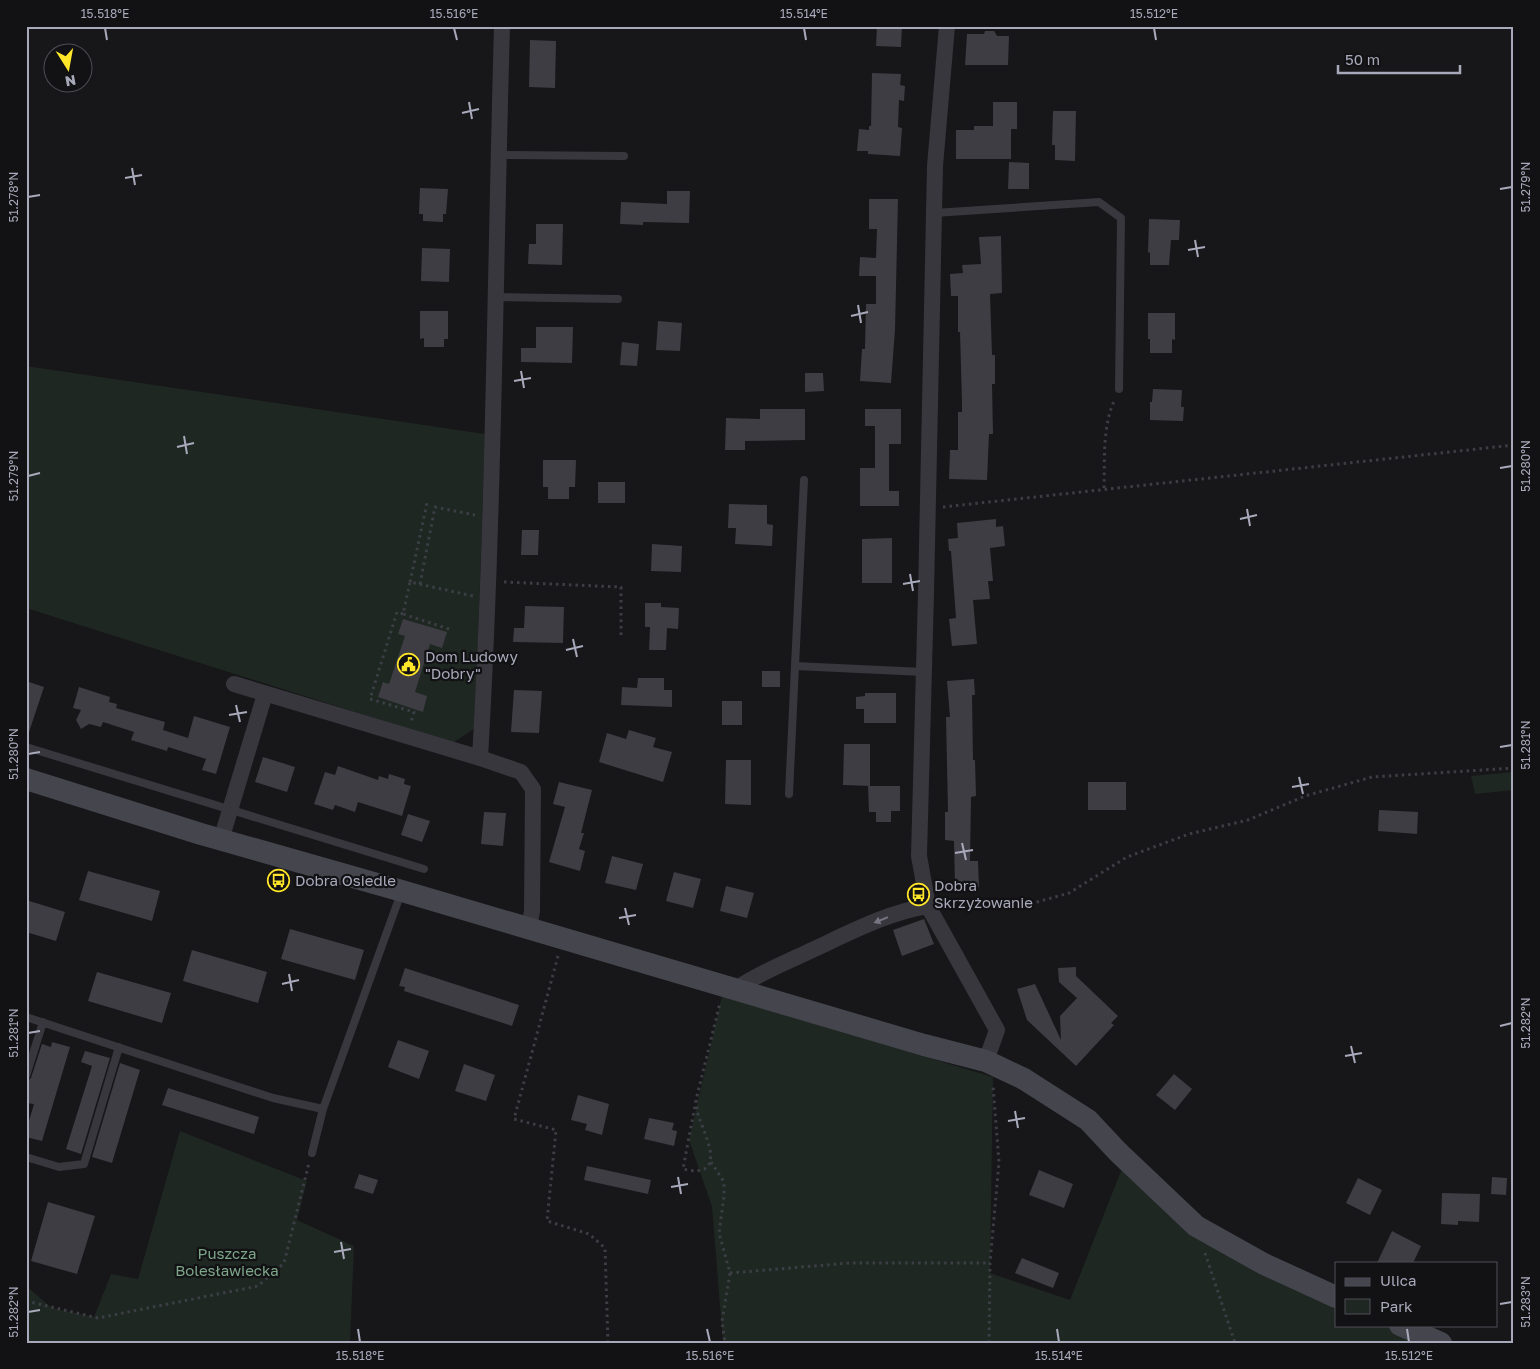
<svg xmlns="http://www.w3.org/2000/svg" width="1540" height="1369" viewBox="0 0 1540 1369" font-family="'Golos Text',sans-serif">
	<style>
		.green { fill: #1e2721 }
		.building { fill: #3e3d44 }
		.lines { fill: none; stroke-linecap: round; stroke-linejoin: round }
		.path { stroke: #3d3e45; stroke-width: 3; stroke-dasharray: 2.5 4; stroke-linecap: butt }
		.lane { stroke: #38373e; stroke-width: 8 }
		.street { stroke: #38373e; stroke-width: 16 }
		.secondary { stroke: #45454e; stroke-width: 22 }
		.oneway { fill: #767682 }
		.ticks { fill: none; stroke: #a8a9ba; stroke-width: 2 }
		.labels { text-anchor: middle; dominant-baseline: central; stroke-width: 4.5; stroke-linejoin: round; paint-order: stroke }
		.poi-label { font-size: 15px; fill: #a8a9ba; stroke: #121114; text-anchor: start }
		.park-label { font-size: 15px; fill: #7da689; stroke: #121114 }
		.neatline { fill: none; stroke: #a8a9ba; stroke-width: 2 }
		.ticks-label { font-size: 12px; text-anchor: middle; fill: #a8a9ba }
	</style>
	<rect width="100%" height="100%" fill="#171619"/>
	<path class="green" d="M 26,366 L 485,434 L 475,728 L 453,743 L 26,608 Z
		M 1514,772 L 1514,790 L 1475,794 L 1471,776 Z
		M 722,996 L 993,1077 L 990,1273 L 1070,1300 L 1125,1161 L 1190,1222 L 1336,1300 L 1336,1325 L 1388,1325 L 1423,1343 L 723,1343 L 712,1207 L 689,1140 Z
		M 180,1131 L 307,1181 L 297,1220 L 354,1246 L 350,1343 L 26,1343 L 26,1286 L 52,1308 L 94,1317 L 111,1274 L 138,1279 Z"/>
	<path class="building" d="M 877,26 L 902,26 L 901,47 L 876,46 Z
		M 985,31 L 994,31 L 997,36 L 1009,36 L 1008,65 L 965,65 L 967,34 L 984,34 Z
		M 530,40 L 556,41 L 555,88 L 529,87 Z
		M 872,73 L 901,74 L 900,85 L 905,86 L 904,101 L 899,100 L 898,127 L 902,128 L 900,156 L 868,154 L 868,151 L 857,151 L 859,129 L 869,130 L 869,126 L 871,126 Z
		M 993,102 L 1017,102 L 1017,129 L 1011,129 L 1011,159 L 956,159 L 956,130 L 974,130 L 974,126 L 993,126 Z
		M 1053,111 L 1076,111 L 1075,161 L 1055,160 L 1055,145 L 1052,145 Z
		M 1009,162 L 1029,163 L 1029,189 L 1008,189 Z
		M 420,188 L 448,189 L 446,214 L 443,214 L 443,222 L 423,221 L 423,214 L 419,214 Z
		M 667,191 L 690,191 L 689,223 L 643,222 L 643,225 L 620,224 L 621,202 L 667,204 Z
		M 869,199 L 898,199 L 895,330 L 891,383 L 860,381 L 862,349 L 865,349 L 866,304 L 876,304 L 876,276 L 859,276 L 860,257 L 876,258 L 877,229 L 869,229 Z
		M 1149,219 L 1180,220 L 1179,240 L 1171,240 L 1169,265 L 1150,265 L 1150,252 L 1148,253 Z
		M 536,224 L 563,224 L 562,265 L 528,264 L 529,244 L 536,244 Z
		M 1001,236 L 1002,293 L 990,294 L 992,355 L 995,355 L 995,384 L 992,384 L 993,434 L 989,434 L 987,480 L 949,479 L 950,450 L 958,450 L 958,412 L 962,412 L 962,402 L 960,332 L 958,332 L 958,296 L 951,296 L 950,274 L 963,273 L 962,265 L 981,264 L 979,237 Z
		M 422,248 L 450,249 L 449,282 L 421,281 Z
		M 420,311 L 448,311 L 448,339 L 444,339 L 444,347 L 424,347 L 424,338 L 420,339 Z
		M 1148,313 L 1175,313 L 1175,340 L 1172,339 L 1172,353 L 1150,353 L 1150,339 L 1148,339 Z
		M 658,321 L 682,323 L 680,351 L 656,350 Z
		M 536,327 L 573,327 L 572,363 L 521,362 L 521,348 L 536,348 Z
		M 622,342 L 639,344 L 637,366 L 620,365 Z
		M 805,373 L 823,373 L 824,391 L 805,392 Z
		M 1153,389 L 1182,390 L 1181,407 L 1184,407 L 1183,421 L 1150,420 L 1150,402 L 1152,402 Z
		M 760,409 L 805,409 L 805,440 L 745,441 L 745,450 L 725,450 L 726,418 L 760,419 Z
		M 865,409 L 901,409 L 901,444 L 889,444 L 889,491 L 899,491 L 899,506 L 860,506 L 860,468 L 875,468 L 875,426 L 865,426 Z
		M 543,460 L 576,460 L 575,487 L 569,487 L 569,499 L 548,499 L 548,487 L 543,487 Z
		M 598,482 L 625,482 L 625,503 L 598,503 Z
		M 729,504 L 767,505 L 767,524 L 773,525 L 772,546 L 735,544 L 736,528 L 728,528 Z
		M 996,519 L 996,527 L 1003,526 L 1005,546 L 990,548 L 993,581 L 988,581 L 990,599 L 973,600 L 977,644 L 952,646 L 949,619 L 956,618 L 951,551 L 949,551 L 948,539 L 958,538 L 957,523 Z
		M 522,530 L 539,530 L 538,555 L 521,555 Z
		M 892,538 L 892,583 L 862,583 L 862,539 Z
		M 652,544 L 682,546 L 681,572 L 651,571 Z
		M 645,603 L 661,603 L 661,607 L 679,608 L 678,629 L 667,628 L 666,650 L 649,650 L 650,627 L 645,627 Z
		M 525,606 L 564,607 L 563,643 L 513,642 L 514,628 L 524,628 Z
		M 403,619 L 447,632 L 442,648 L 430,644 L 415,692 L 427,696 L 423,712 L 378,697 L 383,682 L 389,684 L 405,636 L 398,634 Z
		M 762,671 L 780,671 L 780,687 L 762,687 Z
		M 638,678 L 664,678 L 664,690 L 672,690 L 672,707 L 621,705 L 622,687 L 637,688 Z
		M 974,679 L 975,695 L 972,695 L 973,760 L 975,760 L 976,796 L 971,797 L 970,861 L 978,861 L 979,887 L 955,887 L 954,841 L 945,840 L 945,812 L 948,812 L 946,717 L 950,717 L 947,681 Z
		M 26,681 L 44,687 L 29,732 L 26,731 Z
		M 79,687 L 110,697 L 109,702 L 117,704 L 116,708 L 165,722 L 163,730 L 188,738 L 194,716 L 230,727 L 216,774 L 202,770 L 206,759 L 168,747 L 167,751 L 131,740 L 134,732 L 103,722 L 101,727 L 89,724 L 81,729 L 76,720 L 81,710 L 73,708 Z
		M 514,690 L 542,691 L 539,733 L 511,732 Z
		M 865,693 L 896,693 L 896,723 L 864,723 L 864,709 L 856,709 L 856,697 L 865,696 Z
		M 722,701 L 742,701 L 742,725 L 722,725 Z
		M 629,730 L 656,738 L 653,747 L 672,752 L 663,782 L 599,762 L 607,733 L 626,739 Z
		M 844,744 L 870,744 L 870,786 L 843,785 Z
		M 263,757 L 295,767 L 287,792 L 255,782 Z
		M 726,760 L 751,760 L 751,805 L 725,804 Z
		M 338,766 L 378,780 L 379,776 L 388,779 L 389,774 L 405,779 L 404,784 L 411,786 L 402,816 L 358,802 L 355,812 L 335,805 L 333,810 L 314,804 L 325,772 L 335,775 Z
		M 559,782 L 592,790 L 581,833 L 584,833 L 579,849 L 585,851 L 580,871 L 549,862 L 565,807 L 553,804 Z
		M 1088,782 L 1126,782 L 1126,810 L 1088,810 Z
		M 868,786 L 900,786 L 900,811 L 891,811 L 891,822 L 876,822 L 876,812 L 869,812 Z
		M 1379,810 L 1418,812 L 1417,834 L 1378,831 Z
		M 484,812 L 506,813 L 503,846 L 481,844 Z
		M 408,814 L 430,821 L 422,842 L 401,835 Z
		M 612,856 L 643,864 L 636,890 L 605,883 Z
		M 88,871 L 160,891 L 152,921 L 79,900 Z
		M 674,872 L 701,879 L 693,908 L 666,901 Z
		M 726,886 L 754,893 L 747,918 L 720,911 Z
		M 26,900 L 65,912 L 56,941 L 26,932 Z
		M 924,919 L 934,944 L 902,956 L 893,930 Z
		M 290,929 L 364,950 L 355,980 L 281,959 Z
		M 192,950 L 267,972 L 258,1003 L 183,981 Z
		M 1076,967 L 1076,976 L 1118,1016 L 1111,1023 L 1114,1025 L 1076,1066 L 1027,1020 L 1017,989 L 1035,984 L 1061,1040 L 1060,1016 L 1077,998 L 1059,982 L 1058,968 Z
		M 405,968 L 519,1005 L 512,1026 L 404,991 L 405,987 L 399,986 Z
		M 97,972 L 171,993 L 162,1023 L 88,1001 Z
		M 398,1040 L 429,1051 L 419,1079 L 388,1067 Z
		M 52,1042 L 70,1047 L 42,1141 L 26,1137 L 26,1131 L 34,1104 L 26,1103 L 26,1082 L 31,1078 L 42,1044 L 51,1047 Z
		M 85,1051 L 110,1058 L 81,1154 L 66,1149 L 92,1066 L 81,1062 Z
		M 120,1063 L 140,1070 L 112,1163 L 92,1157 Z
		M 464,1064 L 495,1075 L 486,1101 L 455,1091 Z
		M 1174,1074 L 1192,1089 L 1175,1110 L 1156,1095 Z
		M 168,1088 L 259,1117 L 254,1134 L 162,1105 Z
		M 578,1095 L 609,1104 L 602,1135 L 585,1130 L 587,1124 L 571,1120 Z
		M 649,1118 L 674,1123 L 672,1130 L 677,1131 L 674,1146 L 644,1139 Z
		M 587,1166 L 651,1180 L 648,1194 L 584,1180 Z
		M 1039,1170 L 1073,1184 L 1064,1208 L 1029,1195 Z
		M 359,1174 L 378,1180 L 373,1194 L 354,1188 Z
		M 1492,1177 L 1507,1178 L 1506,1195 L 1491,1194 Z
		M 1358,1178 L 1382,1190 L 1370,1215 L 1346,1203 Z
		M 1442,1193 L 1480,1194 L 1479,1222 L 1458,1221 L 1458,1225 L 1441,1224 Z
		M 48,1202 L 95,1216 L 77,1274 L 31,1261 Z
		M 1392,1231 L 1421,1246 L 1413,1263 L 1377,1263 Z
		M 1022,1258 L 1059,1273 L 1053,1288 L 1015,1273 Z"/>
	<g class="lines">
		<path class="path" d="M 1104,488 C 1105,459 1102,426 1115,399
			M 943,507 L 1514,445
			M 410,582 L 427,503
			M 504,582 L 621,587 L 621,639
			M 420,584 L 435,507 L 475,515
			M 403,614 L 397,612 L 370,699 L 414,712 L 411,723
			M 449,629 L 403,614 L 410,582 L 473,596
			M 946,907 L 969,908 L 1030,904 L 1069,893 L 1127,857 L 1189,834 L 1248,820 L 1305,796 L 1372,777 L 1514,768
			M 558,956 L 514,1119 L 556,1130 L 547,1221 L 589,1234 L 605,1248 L 608,1343
			M 696,1100 C 697,1107 697,1114 700,1120 C 708,1142 726,1179 683,1169 L 696,1100 L 720,1003
			M 711,1162 L 724,1182 L 724,1196 L 719,1233 L 730,1273 L 722,1321 L 725,1343
			M 1205,1253 L 1235,1343
			M 730,1273 L 850,1263 L 990,1263
			M 26,1301 L 98,1318 L 258,1286 L 284,1263 L 309,1163
			M 989,1343 L 990,1263 L 999,1162 L 993,1086"/>
		<path class="lane" d="M 500,155 L 624,156
			M 934,213 L 1099,202 L 1121,218 L 1119,389
			M 496,297 L 618,299
			M 804,480 L 795,666 L 923,672
			M 26,747 L 424,869
			M 789,794 L 795,666
			M 26,1017 L 273,1098 L 323,1109
			M 26,1076 L 43,1022
			M 312,1153 L 323,1109 L 401,893
			M 26,1157 L 59,1167 L 84,1164 L 119,1047"/>
		<path class="street" d="M 502,26 C 495,270 494,514 480,758 L 521,772 L 533,789 L 532,911 L 529,929
			M 947,26 L 935,166 L 926,593 L 919,856 L 928,906 L 997,1030 L 986,1061
			M 234,684 L 480,758
			M 221,840 L 265,694
			M 736,989 C 759,973 785,963 810,951 C 847,934 888,912 928,906"/>
		<path class="secondary" d="M 26,779 L 201,834 L 402,891 L 924,1045 L 986,1061 L 1024,1079 L 1088,1120 L 1118,1152 L 1196,1226 L 1264,1264 L 1336,1297
			M 1400,1325 L 1441,1343"/>
	</g>
	<defs><path id="oneway-solid" d="M-6-.8H1V-3.2L6.5 0L1 3.2V.8H-6Z" transform="scale(1.25)"/></defs>
	<use class="oneway" href="#oneway-solid" transform="translate(881 920) rotate(158)"/>
	<path class="ticks" d="M 105,28 L 107,40M 454,28 L 457,40M 804,28 L 806,40M 1154,28 L 1156,40M 469,102 L 472,119M 462,113 L 479,109M 132,168 L 135,185M 125,178 L 142,175M 1500,189 L 1512,187M 28,197 L 40,195M 1195,240 L 1198,257M 1188,250 L 1205,247M 858,305 L 861,323M 851,316 L 868,312M 521,371 L 524,388M 514,381 L 531,378M 184,436 L 187,454M 177,447 L 194,443M 1500,468 L 1512,466M 28,476 L 40,473M 1247,509 L 1250,526M 1240,519 L 1257,515M 910,574 L 913,591M 903,584 L 920,581M 573,639 L 577,657M 566,650 L 583,646M 236,705 L 240,722M 229,715 L 247,712M 1500,747 L 1512,745M 28,754 L 40,752M 1299,777 L 1303,794M 1292,787 L 1309,784M 962,843 L 966,860M 955,853 L 973,850M 625,908 L 629,925M 619,918 L 636,915M 289,974 L 292,991M 282,984 L 299,980M 1500,1026 L 1512,1023M 28,1033 L 40,1031M 1351,1046 L 1355,1063M 1345,1056 L 1362,1053M 1015,1111 L 1018,1128M 1008,1121 L 1025,1118M 678,1177 L 681,1194M 671,1187 L 688,1184M 341,1242 L 344,1259M 334,1252 L 351,1249M 1500,1304 L 1512,1302M 28,1312 L 40,1310M 358,1329 L 360,1342M 707,1329 L 710,1342M 1057,1329 L 1059,1342M 1407,1329 L 1409,1342"/>
	<defs>
		<symbol id="civic-ring" viewBox="-11 -11 22 22"><circle r="9.5" fill="#121114" stroke="#ffe629" stroke-width="1.5"/><path d="M-.6-6.5H3V-4.5H.6V-3L4-1V1h2V6H-6V1h2V-1L-.6-3ZM-1.2 2.5V6h2.4V2.5Z" fill="#ffe629"/></symbol>
		<symbol id="bus-ring" viewBox="-11 -11 22 22"><circle r="9.5" fill="#121114" stroke="#ffe629" stroke-width="1.5"/><path d="M-5-6H5V4H4V6H2V4H-2V6H-4V4H-5ZM-3.5-4V0h7V-4ZM-3.5 1.2v1.5H-2V1.2ZM2 1.2v1.5H3.5V1.2Z" fill="#ffe629"/></symbol>
	</defs>
	<g fill-rule="evenodd">
		<use href="#civic-ring" x="396" y="652" width="25" height="25"/>
		<use href="#bus-ring" x="266" y="868" width="25" height="25"/>
		<use href="#bus-ring" x="906" y="882" width="25" height="25"/>
	</g>
	<g class="labels">
		<g class="poi-label">
			<text x="425" y="656">Dom Ludowy<tspan x="425" dy="17">"Dobry"</tspan></text>
			<text x="295" y="880">Dobra Osiedle</text>
			<text x="934" y="885">Dobra<tspan x="934" dy="17">Skrzyżowanie</tspan></text>
		</g>
		<g class="park-label">
			<text x="227" y="1253">Puszcza<tspan x="227" dy="17">Bolesławiecka</tspan></text>
		</g>
	</g>
	<rect width="1540" height="1369" fill="none" stroke="#121114" stroke-width="55"/>
	<rect x="1335" y="1262" width="162" height="65" fill="#121114" stroke="#4e4e56"/>
	<rect x="1345" y="1278" width="25" height="8" fill="#45454e" stroke="#4e4e56"/>
	<text x="1380" y="1286" font-size="15" fill="#a8a9ba">Ulica</text>
	<rect x="1345" y="1299" width="25" height="15" fill="#1e2721" stroke="#4e4e56"/>
	<text x="1380" y="1312" font-size="15" fill="#a8a9ba">Park</text>
	<g transform="translate(68 68) rotate(169)"><circle r="24" fill="#121114" stroke="#4e4e56"/>
	<path d="M0-4L9 19L0 12L-9 19Z" fill="#ffe629"/>
	<text y="-8" font-size="14" font-weight="bold" text-anchor="middle" fill="#a8a9ba">N</text>
	</g>
	<path d="M1338 65v8h122v-8" fill="none" stroke="#a8a9ba" stroke-width="2.5"/>
	<text x="1345" y="65" font-size="15" fill="#a8a9ba" stroke="#121114" stroke-width="4" paint-order="stroke">50 m</text>
	<rect x="28" y="28" width="1484" height="1314" class="neatline"/>
	<g class="ticks-label">
		<text x="105" y="18">15.518°E</text>
		<text x="454" y="18">15.516°E</text>
		<text x="804" y="18">15.514°E</text>
		<text x="1154" y="18">15.512°E</text>
		<text transform="translate(1526 187) rotate(-90)" y="4">51.279°N</text>
		<text transform="translate(14 197) rotate(-90)" y="4">51.278°N</text>
		<text transform="translate(1526 466) rotate(-90)" y="4">51.280°N</text>
		<text transform="translate(14 476) rotate(-90)" y="4">51.279°N</text>
		<text transform="translate(1526 745) rotate(-90)" y="4">51.281°N</text>
		<text transform="translate(14 754) rotate(-90)" y="4">51.280°N</text>
		<text transform="translate(1526 1023) rotate(-90)" y="4">51.282°N</text>
		<text transform="translate(14 1033) rotate(-90)" y="4">51.281°N</text>
		<text transform="translate(1526 1302) rotate(-90)" y="4">51.283°N</text>
		<text transform="translate(14 1312) rotate(-90)" y="4">51.282°N</text>
		<text x="360" y="1360">15.518°E</text>
		<text x="710" y="1360">15.516°E</text>
		<text x="1059" y="1360">15.514°E</text>
		<text x="1409" y="1360">15.512°E</text>
	</g>
</svg>
